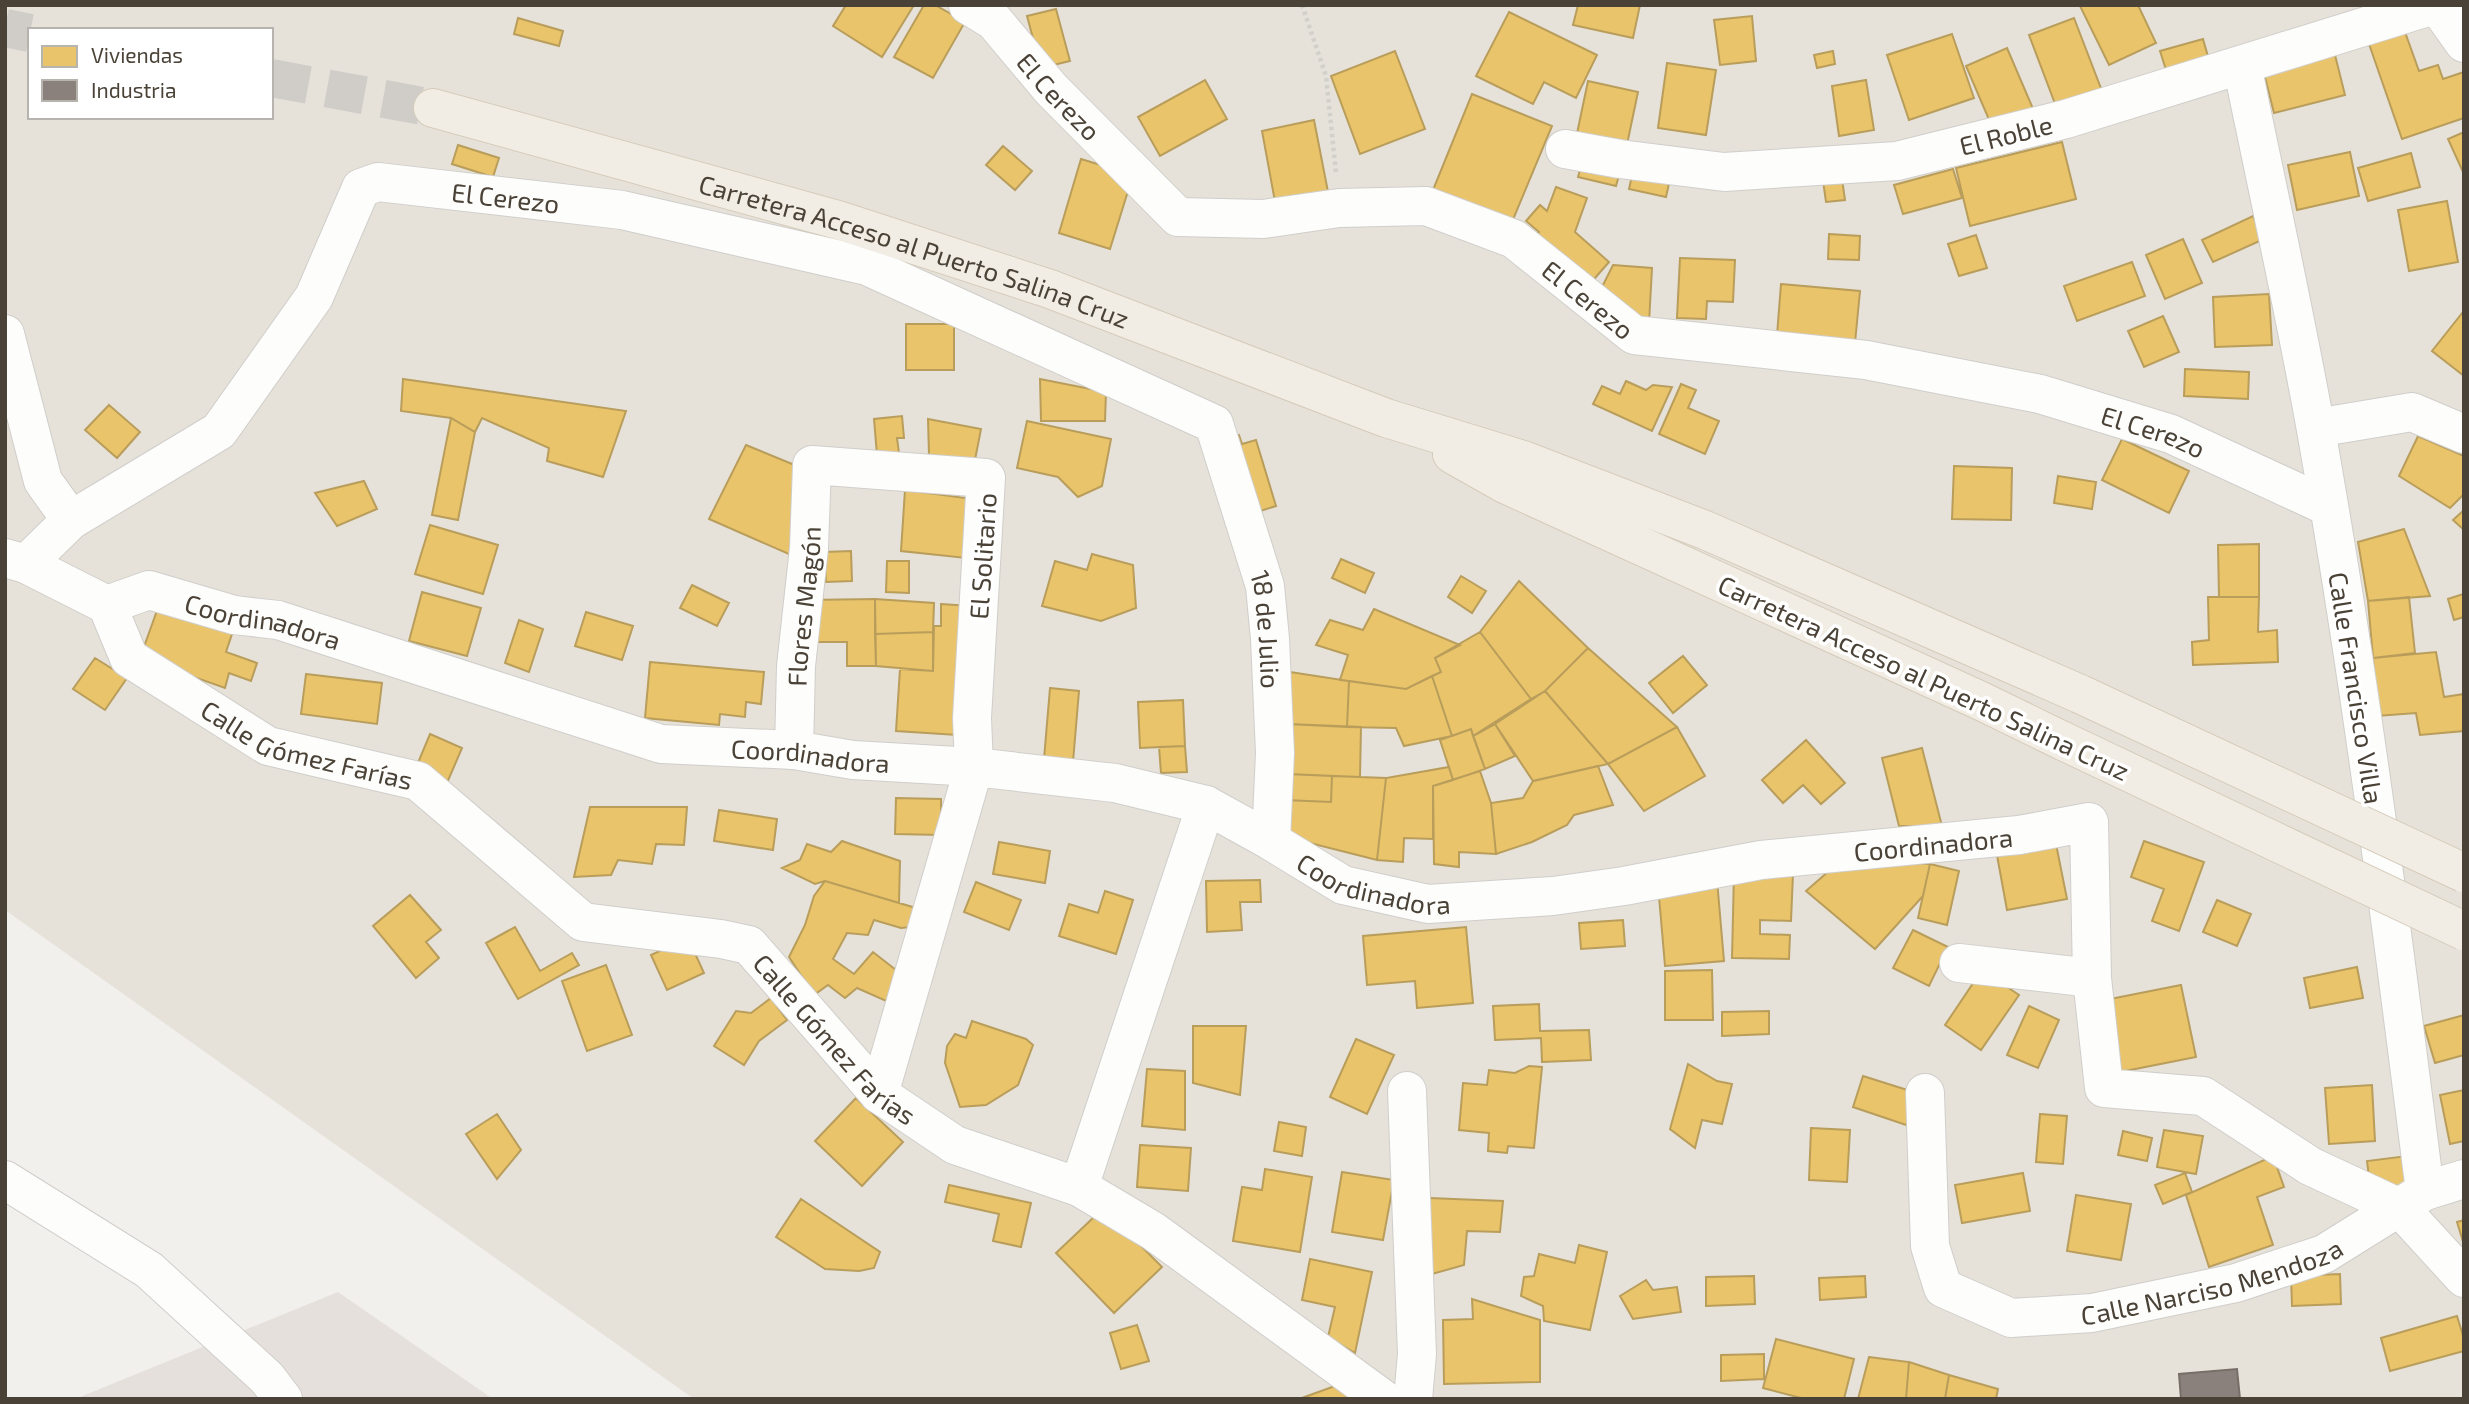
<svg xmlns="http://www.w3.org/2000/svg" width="2469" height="1404" viewBox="0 0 2469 1404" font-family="'Exo 2',sans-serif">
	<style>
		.residential { fill: #e6e2da; fill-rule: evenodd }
		.industrial { fill: #e5e0dc }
		.homes { fill: #e9c46a; stroke: #b99d5b; stroke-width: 2 }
		.industry { fill: #8a817c; stroke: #776e67; stroke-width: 2 }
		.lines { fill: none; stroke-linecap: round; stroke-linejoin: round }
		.major-tunnel { stroke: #d0cdc9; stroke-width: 38; stroke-dasharray: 38 19; stroke-linecap: butt }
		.minor-casing { stroke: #d0ceca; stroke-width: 40 }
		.major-casing { stroke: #d5cbba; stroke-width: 40 }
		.path { stroke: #d2d0cb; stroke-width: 4.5; stroke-dasharray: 3.5 3.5; stroke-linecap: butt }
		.minor { stroke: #fdfdfc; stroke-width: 38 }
		.major { stroke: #f2ede4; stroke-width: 38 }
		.major-bridge-casing { stroke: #d5cbba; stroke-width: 40; stroke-linecap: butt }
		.major-bridge { stroke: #f2ede4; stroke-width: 38 }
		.labels { text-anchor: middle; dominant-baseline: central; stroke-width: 7; stroke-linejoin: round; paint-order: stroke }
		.street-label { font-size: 26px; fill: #4a4237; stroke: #fff }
	</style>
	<rect width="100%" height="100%" fill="#f2f0ed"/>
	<path class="residential" d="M 5,5 L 2464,5 L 2464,1399 L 694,1399 L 5,910 ZM 30,30 L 271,30 L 271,117 L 30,117 Z"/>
	<path class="industrial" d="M 338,1292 L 493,1399 L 75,1399 Z"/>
	<path class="homes" d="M 846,5 L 914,5 L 882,57 L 833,26 Z
		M 924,5 L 935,5 L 965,22 L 933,78 L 894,57 Z
		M 1578,5 L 1640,5 L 1633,38 L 1573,25 Z
		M 2082,5 L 2138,5 L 2156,43 L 2109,65 L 2080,6 Z
		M 1056,9 L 1070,61 L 1041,68 L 1027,16 Z
		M 1509,12 L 1597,55 L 1576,98 L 1544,82 L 1533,104 L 1476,76 Z
		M 1752,16 L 1756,61 L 1720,65 L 1714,20 Z
		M 518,18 L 563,31 L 559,46 L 514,34 Z
		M 2074,18 L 2102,91 L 2057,109 L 2029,35 Z
		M 2405,32 L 2419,71 L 2438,65 L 2443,79 L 2464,72 L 2464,118 L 2402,139 L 2369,44 Z
		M 1952,34 L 1974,98 L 1909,120 L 1887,55 Z
		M 2203,39 L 2209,60 L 2167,73 L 2160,51 Z
		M 2007,48 L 2034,111 L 1993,129 L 1966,66 Z
		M 1395,51 L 1425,129 L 1360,154 L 1331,76 Z
		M 1833,51 L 1835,64 L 1817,68 L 1814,55 Z
		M 2335,55 L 2345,95 L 2274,113 L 2264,73 Z
		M 1667,63 L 1716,70 L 1706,135 L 1658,128 Z
		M 1205,80 L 1227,119 L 1160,156 L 1138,117 Z
		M 1866,80 L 1874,130 L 1839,136 L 1832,86 Z
		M 1588,81 L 1638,92 L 1625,154 L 1575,143 Z
		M 1472,94 L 1552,126 L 1512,222 L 1433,190 Z
		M 1314,120 L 1329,197 L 1276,207 L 1262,131 Z
		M 2464,132 L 2464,172 L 2463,172 L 2448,139 Z
		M 2062,142 L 2076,199 L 1970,226 L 1956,168 Z
		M 458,145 L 499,158 L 493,177 L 452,164 Z
		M 1003,146 L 1032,171 L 1015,190 L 986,165 Z
		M 2350,152 L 2359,196 L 2297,210 L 2288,165 Z
		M 2411,153 L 2420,187 L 2368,201 L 2358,168 Z
		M 1081,159 L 1133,175 L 1110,249 L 1059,233 Z
		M 1583,159 L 1621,168 L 1616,186 L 1578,177 Z
		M 1953,169 L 1962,198 L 1903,214 L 1894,185 Z
		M 1633,171 L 1670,179 L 1666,197 L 1629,189 Z
		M 1842,179 L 1845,200 L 1826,202 L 1823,181 Z
		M 1556,187 L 1587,198 L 1575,232 L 1609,262 L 1588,286 L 1532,239 L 1539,232 L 1526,221 L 1540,205 L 1547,211 Z
		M 2447,201 L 2458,262 L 2409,271 L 2398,210 Z
		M 2253,216 L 2264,239 L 2213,262 L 2202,240 Z
		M 1829,234 L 1860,236 L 1859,260 L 1828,259 Z
		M 1976,235 L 1987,268 L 1959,276 L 1948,244 Z
		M 2183,239 L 2202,283 L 2165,299 L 2146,255 Z
		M 1680,258 L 1735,260 L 1733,302 L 1707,301 L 1706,319 L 1677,318 Z
		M 2132,262 L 2145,296 L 2077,321 L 2064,286 Z
		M 1613,265 L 1652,268 L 1649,323 L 1597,297 Z
		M 1781,284 L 1860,291 L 1855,343 L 1777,335 Z
		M 2269,294 L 2272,345 L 2215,347 L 2213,297 Z
		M 2463,312 L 2464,313 L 2464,376 L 2432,351 Z
		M 2163,316 L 2179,352 L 2144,367 L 2128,331 Z
		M 906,324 L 954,324 L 954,370 L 906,370 Z
		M 2185,369 L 2249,372 L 2248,399 L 2184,396 Z
		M 403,379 L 626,411 L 603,477 L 547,461 L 549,448 L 482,418 L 475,432 L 451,418 L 401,411 Z
		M 1040,379 L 1106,392 L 1105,421 L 1041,421 Z
		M 1626,381 L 1646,390 L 1653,385 L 1672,387 L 1652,431 L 1593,404 L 1602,386 L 1620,394 Z
		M 1681,384 L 1696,390 L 1688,408 L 1719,421 L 1705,454 L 1659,434 Z
		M 109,405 L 140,432 L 117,458 L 85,430 Z
		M 902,416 L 904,438 L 897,438 L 899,453 L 877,455 L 874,419 Z
		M 451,418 L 475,432 L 458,520 L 432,515 Z
		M 928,419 L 981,429 L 975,460 L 929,455 Z
		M 1027,421 L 1111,439 L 1102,486 L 1078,497 L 1058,477 L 1017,468 Z
		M 1239,435 L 1242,444 L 1256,440 L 1276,506 L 1251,514 L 1227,439 Z
		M 2418,436 L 2464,456 L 2464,494 L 2450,508 L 2399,476 Z
		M 2122,439 L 2189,471 L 2169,513 L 2102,480 Z
		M 746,445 L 797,466 L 798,558 L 709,519 Z
		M 1954,466 L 2012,468 L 2011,520 L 1952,519 Z
		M 2058,476 L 2096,482 L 2092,509 L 2054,503 Z
		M 364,481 L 377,509 L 337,526 L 315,493 Z
		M 905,490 L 973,499 L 966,558 L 901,551 Z
		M 2464,510 L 2464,530 L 2453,520 Z
		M 430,525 L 498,545 L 483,594 L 415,574 Z
		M 2404,529 L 2430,596 L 2368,601 L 2358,542 Z
		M 2259,544 L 2259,597 L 2219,597 L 2218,545 Z
		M 851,551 L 852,581 L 826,582 L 824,552 Z
		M 1092,554 L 1133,565 L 1136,608 L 1101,621 L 1042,606 L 1055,561 L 1087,570 Z
		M 1341,559 L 1374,573 L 1365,593 L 1332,578 Z
		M 887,561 L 909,561 L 909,593 L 886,592 Z
		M 1461,576 L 1486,591 L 1472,613 L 1448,597 Z
		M 1519,581 L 1588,648 L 1545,691 L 1531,699 L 1480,632 Z
		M 692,585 L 729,603 L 717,626 L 680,608 Z
		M 422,592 L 481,608 L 467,656 L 409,641 Z
		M 2463,594 L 2464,617 L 2454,620 L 2448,599 Z
		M 2208,597 L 2259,597 L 2258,632 L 2277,630 L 2278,662 L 2193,665 L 2192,642 L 2209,640 Z
		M 2409,597 L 2415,653 L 2373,658 L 2368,601 Z
		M 875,599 L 876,666 L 847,666 L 847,642 L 806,642 L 806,600 Z
		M 875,599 L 934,603 L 933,632 L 875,634 Z
		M 941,604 L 970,606 L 957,735 L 896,731 L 900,669 L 933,671 L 934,626 L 941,626 Z
		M 159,605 L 233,631 L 226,652 L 257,663 L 251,681 L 229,673 L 225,688 L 140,658 Z
		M 1374,609 L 1460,645 L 1435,658 L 1441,672 L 1406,689 L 1340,680 L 1348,655 L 1316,645 L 1330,620 L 1363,630 Z
		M 586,612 L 633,626 L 622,660 L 575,646 Z
		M 519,620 L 543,629 L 529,672 L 505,663 Z
		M 933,632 L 933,671 L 876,666 L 875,634 Z
		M 1480,632 L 1531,699 L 1473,736 L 1471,729 L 1452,736 L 1432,676 L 1441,672 L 1435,658 Z
		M 1588,648 L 1677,727 L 1608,764 L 1545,691 Z
		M 2436,652 L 2444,697 L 2464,694 L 2464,731 L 2420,735 L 2416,713 L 2377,716 L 2373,658 Z
		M 1683,656 L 1707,685 L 1673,713 L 1649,683 Z
		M 95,658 L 127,678 L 105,710 L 73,689 Z
		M 650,662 L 764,672 L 761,704 L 746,702 L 745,717 L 720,714 L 719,725 L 645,718 Z
		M 1290,672 L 1349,681 L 1347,727 L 1288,724 Z
		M 306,674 L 382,683 L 377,724 L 301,714 Z
		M 1432,676 L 1452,736 L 1404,746 L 1396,728 L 1347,727 L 1349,681 L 1406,689 Z
		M 1050,688 L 1079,691 L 1073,762 L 1044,759 Z
		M 1545,691 L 1608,764 L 1533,781 L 1495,724 Z
		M 1183,700 L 1185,746 L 1140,748 L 1138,702 Z
		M 1288,724 L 1361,727 L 1360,777 L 1287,774 Z
		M 1495,724 L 1515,756 L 1485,769 L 1473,736 Z
		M 1677,727 L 1705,776 L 1644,811 L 1608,764 Z
		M 1471,729 L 1485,769 L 1453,780 L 1440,740 Z
		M 430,734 L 462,748 L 447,783 L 415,770 Z
		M 1806,740 L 1845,783 L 1821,804 L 1803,785 L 1783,803 L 1762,780 Z
		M 1185,746 L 1187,772 L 1161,773 L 1159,747 Z
		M 1922,748 L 1942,826 L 1899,826 L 1882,758 Z
		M 1598,766 L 1613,805 L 1574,815 L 1567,825 L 1532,842 L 1496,854 L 1491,803 L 1523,798 L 1533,781 Z
		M 1449,767 L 1453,780 L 1433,786 L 1433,839 L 1404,838 L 1403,862 L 1377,860 L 1386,778 Z
		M 1480,771 L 1491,803 L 1496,854 L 1459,852 L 1459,867 L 1434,864 L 1433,786 Z
		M 1287,774 L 1332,776 L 1331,802 L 1285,800 Z
		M 1332,776 L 1386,778 L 1377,860 L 1286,837 L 1285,800 L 1331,802 Z
		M 896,798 L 941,799 L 941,835 L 895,834 Z
		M 590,807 L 687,807 L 684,845 L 656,844 L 652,864 L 618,860 L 611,875 L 574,877 Z
		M 719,810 L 777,819 L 773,850 L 714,841 Z
		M 2055,839 L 2067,899 L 2007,910 L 1996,850 Z
		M 842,841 L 900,861 L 899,903 L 825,881 L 815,884 L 782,868 L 800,860 L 807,844 L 831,852 Z
		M 2144,841 L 2204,862 L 2179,931 L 2152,921 L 2164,889 L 2131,877 Z
		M 999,842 L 1050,851 L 1045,883 L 993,874 Z
		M 1871,861 L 1930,864 L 1923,896 L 1875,949 L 1806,891 L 1837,864 Z
		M 1930,864 L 1959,871 L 1947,925 L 1918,918 Z
		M 1734,872 L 1793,874 L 1791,921 L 1760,920 L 1760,934 L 1790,935 L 1789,959 L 1732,958 Z
		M 1260,880 L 1261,902 L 1240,902 L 1242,930 L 1207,932 L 1206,881 Z
		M 1717,880 L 1724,961 L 1665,966 L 1658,885 Z
		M 825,881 L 926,911 L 920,926 L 901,928 L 874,920 L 868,935 L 847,933 L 833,959 L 854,974 L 873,952 L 905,977 L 893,1004 L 857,988 L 845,998 L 828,985 L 814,995 L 789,957 L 805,925 L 814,896 Z
		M 976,882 L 1021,900 L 1009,930 L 964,912 Z
		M 1105,891 L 1133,900 L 1116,954 L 1059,936 L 1069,904 L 1098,913 Z
		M 410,895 L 441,930 L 426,942 L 439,958 L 416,978 L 373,926 Z
		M 2217,900 L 2251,914 L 2237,946 L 2203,932 Z
		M 1623,920 L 1625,946 L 1581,949 L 1579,923 Z
		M 515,927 L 540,971 L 572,953 L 579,965 L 518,999 L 486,943 Z
		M 1466,927 L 1473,1003 L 1417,1008 L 1415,981 L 1367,985 L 1363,936 Z
		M 1913,930 L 1948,947 L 1929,986 L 1893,968 Z
		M 688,938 L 704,973 L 667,990 L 651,955 Z
		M 606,965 L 632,1035 L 587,1051 L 562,981 Z
		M 2357,967 L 2363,998 L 2310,1008 L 2304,978 Z
		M 1712,970 L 1713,1020 L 1665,1020 L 1665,971 Z
		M 1982,970 L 2019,995 L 1981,1050 L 1945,1025 Z
		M 2181,985 L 2196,1057 L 2115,1073 L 2100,1001 Z
		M 771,998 L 787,1020 L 759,1041 L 744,1065 L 714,1046 L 736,1011 L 751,1013 Z
		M 1539,1004 L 1540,1031 L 1589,1030 L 1591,1060 L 1542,1062 L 1541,1038 L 1495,1040 L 1493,1006 Z
		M 2029,1006 L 2059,1020 L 2038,1068 L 2007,1055 Z
		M 1769,1011 L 1769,1034 L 1722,1036 L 1722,1012 Z
		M 2464,1015 L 2464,1055 L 2435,1063 L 2424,1026 Z
		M 972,1021 L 1026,1039 L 1033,1045 L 1018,1085 L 986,1105 L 960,1107 L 945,1063 L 947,1046 L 955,1034 L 966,1038 Z
		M 1193,1026 L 1246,1026 L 1240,1095 L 1193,1083 Z
		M 1356,1039 L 1394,1055 L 1367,1114 L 1330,1097 Z
		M 1688,1064 L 1717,1081 L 1732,1084 L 1722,1124 L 1702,1120 L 1695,1148 L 1670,1129 Z
		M 1529,1066 L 1542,1067 L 1534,1148 L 1508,1146 L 1507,1153 L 1488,1151 L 1489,1133 L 1459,1130 L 1463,1083 L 1487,1085 L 1489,1070 L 1515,1073 Z
		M 1147,1069 L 1185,1071 L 1185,1130 L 1142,1126 Z
		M 1863,1076 L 1923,1095 L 1912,1127 L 1853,1107 Z
		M 2372,1085 L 2375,1141 L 2329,1144 L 2325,1088 Z
		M 2464,1090 L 2464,1141 L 2450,1144 L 2440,1095 Z
		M 856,1098 L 903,1142 L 862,1186 L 815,1141 Z
		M 497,1114 L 521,1150 L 497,1179 L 466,1134 Z
		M 2040,1114 L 2067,1116 L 2063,1164 L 2036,1162 Z
		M 1279,1122 L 1306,1127 L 1302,1156 L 1274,1151 Z
		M 1811,1128 L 1850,1130 L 1847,1182 L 1809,1180 Z
		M 2164,1130 L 2203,1136 L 2196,1174 L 2157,1167 Z
		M 2123,1131 L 2152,1138 L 2147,1161 L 2118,1155 Z
		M 1140,1145 L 1191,1148 L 1188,1191 L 1137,1187 Z
		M 2273,1156 L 2284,1187 L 2257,1197 L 2273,1245 L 2209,1267 L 2186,1195 Z
		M 2407,1156 L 2411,1188 L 2371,1193 L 2367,1161 Z
		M 1265,1169 L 1312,1177 L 1300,1252 L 1233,1241 L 1242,1187 L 1262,1190 Z
		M 1342,1172 L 1394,1180 L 1383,1240 L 1332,1232 Z
		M 2023,1173 L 2030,1211 L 1962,1223 L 1955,1185 Z
		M 2185,1173 L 2192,1192 L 2163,1204 L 2155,1185 Z
		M 949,1185 L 1031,1203 L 1021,1247 L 993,1241 L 999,1214 L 945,1202 Z
		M 2076,1195 L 2131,1204 L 2121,1260 L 2067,1251 Z
		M 1429,1198 L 1503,1201 L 1500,1232 L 1467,1231 L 1464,1265 L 1425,1276 Z
		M 801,1199 L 880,1252 L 874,1268 L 859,1271 L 825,1269 L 776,1237 Z
		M 1093,1218 L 1124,1229 L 1162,1267 L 1114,1313 L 1056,1253 Z
		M 2464,1220 L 2464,1245 L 2457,1222 Z
		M 1579,1245 L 1607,1252 L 1590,1330 L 1544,1321 L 1543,1306 L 1521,1296 L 1524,1277 L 1534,1276 L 1539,1254 L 1575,1263 Z
		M 1310,1259 L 1372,1272 L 1355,1353 L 1328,1337 L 1335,1307 L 1302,1300 Z
		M 2340,1274 L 2341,1304 L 2292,1306 L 2291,1276 Z
		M 1754,1276 L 1755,1304 L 1706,1306 L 1706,1277 Z
		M 1865,1276 L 1866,1297 L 1820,1300 L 1819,1278 Z
		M 1646,1280 L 1653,1290 L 1677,1287 L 1681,1312 L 1633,1319 L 1620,1296 Z
		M 1472,1299 L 1540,1320 L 1540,1382 L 1444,1384 L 1443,1320 L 1473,1319 Z
		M 2457,1316 L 2464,1339 L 2464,1351 L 2390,1371 L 2381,1338 Z
		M 1137,1325 L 1149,1361 L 1121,1369 L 1110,1333 Z
		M 1776,1339 L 1854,1359 L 1844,1399 L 1805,1399 L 1763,1388 Z
		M 1764,1354 L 1764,1379 L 1721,1381 L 1721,1355 Z
		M 1869,1357 L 1909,1362 L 1906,1399 L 1858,1399 Z
		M 1909,1362 L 1949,1375 L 1945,1399 L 1906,1399 Z
		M 1949,1375 L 1998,1389 L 1996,1399 L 1945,1399 Z
		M 1346,1382 L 1360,1399 L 1299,1399 Z"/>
	<path class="industry" d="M 2237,1369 L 2240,1399 L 2181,1399 L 2179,1374 Z"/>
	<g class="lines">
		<path class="major-tunnel" d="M 5,28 L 30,33
			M 271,78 L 433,108"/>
		<defs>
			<g id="minor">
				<path id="s1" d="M 968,5 L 994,21 L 1051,89 L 1178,217 L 1263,219 L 1339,208 L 1426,206 L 1514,239 L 1634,335 L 1866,360 L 2040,394 L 2171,434 L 2329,507"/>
				<path d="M 2437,5 L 2464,43"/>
				<path id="s2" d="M 1565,149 L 1620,159 L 1724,172 L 1897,161 L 2066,119 L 2434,5"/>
				<path d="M 5,334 L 43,481 L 71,520"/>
				<path d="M 2316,428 L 2412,412 L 2464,434"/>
				<path id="s3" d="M 5,558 L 26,564 L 107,605 L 129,658 L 268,746 L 418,781 L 583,922 L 721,939 L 749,945 L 879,1094 L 955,1145 L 1079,1187 L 1153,1231 L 1383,1399"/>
				<path id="s4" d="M 26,564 L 71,520 L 219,431 L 314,297 L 361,188 L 378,182 L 622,210 L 867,266 L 1214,424 L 1265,586 L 1270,639 L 1275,753 L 1271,841"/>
				<path id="s5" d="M 107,605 L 149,590 L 234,615 L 278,620 L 661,744 L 794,750 L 853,760 L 974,767 L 1115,783 L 1206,805 L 1271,841 L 1343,885 L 1428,904 L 1553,896 L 1624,886 L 1761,860 L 2019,835 L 2089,822 L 2092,978 L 2104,1088 L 2203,1096 L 2310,1166 L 2400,1208 L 2464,1278"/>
				<path id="s6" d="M 794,750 L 796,666 L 809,548 L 812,465 L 986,478 L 972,718 L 974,767 L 879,1094"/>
				<path d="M 1959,963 L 2092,978"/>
				<path d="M 1407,1091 L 1417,1354 L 1413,1399"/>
				<path id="s7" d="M 1925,1093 L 1930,1246 L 1943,1288 L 2011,1318 L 2092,1313 L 2236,1283 L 2324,1254 L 2425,1191 C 2393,937 2361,683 2316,430 C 2294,308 2267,187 2242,65"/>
				<path d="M 5,1180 L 149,1270 L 267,1378 L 283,1399"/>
				<path d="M 1079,1187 L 1206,805"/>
				<path d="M 2425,1191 L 2464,1179"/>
			</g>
			<g id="major">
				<path id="s8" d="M 433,108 L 838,220 L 1050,289 L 1386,418 L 1523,460 L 1705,530 L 2080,694"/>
				<path d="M 1452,454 L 1505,484 L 1981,701 L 2063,741"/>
			</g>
		</defs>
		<use href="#minor" class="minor-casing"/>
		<use href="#major" class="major-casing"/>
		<path class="path" d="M 1302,5 L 1326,76 L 1336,173"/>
		<use href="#minor" class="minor"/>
		<use href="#major" class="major"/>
		<defs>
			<path id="major-bridge" d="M 2080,694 L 2464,873
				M 2063,741 L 2464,931"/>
		</defs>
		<use href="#major-bridge" class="major-bridge-casing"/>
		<use href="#major-bridge" class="major-bridge"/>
	</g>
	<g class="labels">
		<g class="street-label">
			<text stroke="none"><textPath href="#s1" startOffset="130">El Cerezo</textPath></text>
			<text stroke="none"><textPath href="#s2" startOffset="446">El Roble</textPath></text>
			<text stroke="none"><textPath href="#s4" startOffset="665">El Cerezo</textPath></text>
			<text stroke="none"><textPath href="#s8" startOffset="502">Carretera Acceso al Puerto Salina Cruz</textPath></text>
			<text stroke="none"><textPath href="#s1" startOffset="738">El Cerezo</textPath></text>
			<text stroke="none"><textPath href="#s1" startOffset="1326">El Cerezo</textPath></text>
			<text transform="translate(982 556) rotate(-86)">El Solitario</text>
			<text stroke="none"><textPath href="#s6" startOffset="144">Flores Magón</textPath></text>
			<text stroke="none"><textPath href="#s5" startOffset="163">Coordinadora</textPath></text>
			<text stroke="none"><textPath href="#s4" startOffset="1628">18 de Julio</textPath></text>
			<text transform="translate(1924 677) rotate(25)">Carretera Acceso al Puerto Salina Cruz</text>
			<text transform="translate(2357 688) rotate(81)">Calle Francisco Villa</text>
			<text stroke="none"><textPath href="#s3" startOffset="371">Calle Gómez Farías</textPath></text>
			<text stroke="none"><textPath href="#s5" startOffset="730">Coordinadora</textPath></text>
			<text stroke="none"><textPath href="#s5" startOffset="1885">Coordinadora</textPath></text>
			<text stroke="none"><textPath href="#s5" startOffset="1318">Coordinadora</textPath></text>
			<text stroke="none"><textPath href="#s3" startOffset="1001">Calle Gómez Farías</textPath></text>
			<text stroke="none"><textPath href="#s7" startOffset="476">Calle Narciso Mendoza</textPath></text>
		</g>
	</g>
	<rect width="2469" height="1404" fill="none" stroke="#4a4237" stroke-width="14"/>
	<rect x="28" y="28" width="245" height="91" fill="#ffffff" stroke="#b7b3af" stroke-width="2"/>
	<rect x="42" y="46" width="35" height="21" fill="#e9c46a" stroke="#b7b3af" stroke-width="2"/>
	<text x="91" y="63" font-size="21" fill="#4a4237">Viviendas</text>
	<rect x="42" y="80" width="35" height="21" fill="#8a817c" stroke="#b7b3af" stroke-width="2"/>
	<text x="91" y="98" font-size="21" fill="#4a4237">Industria</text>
</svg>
